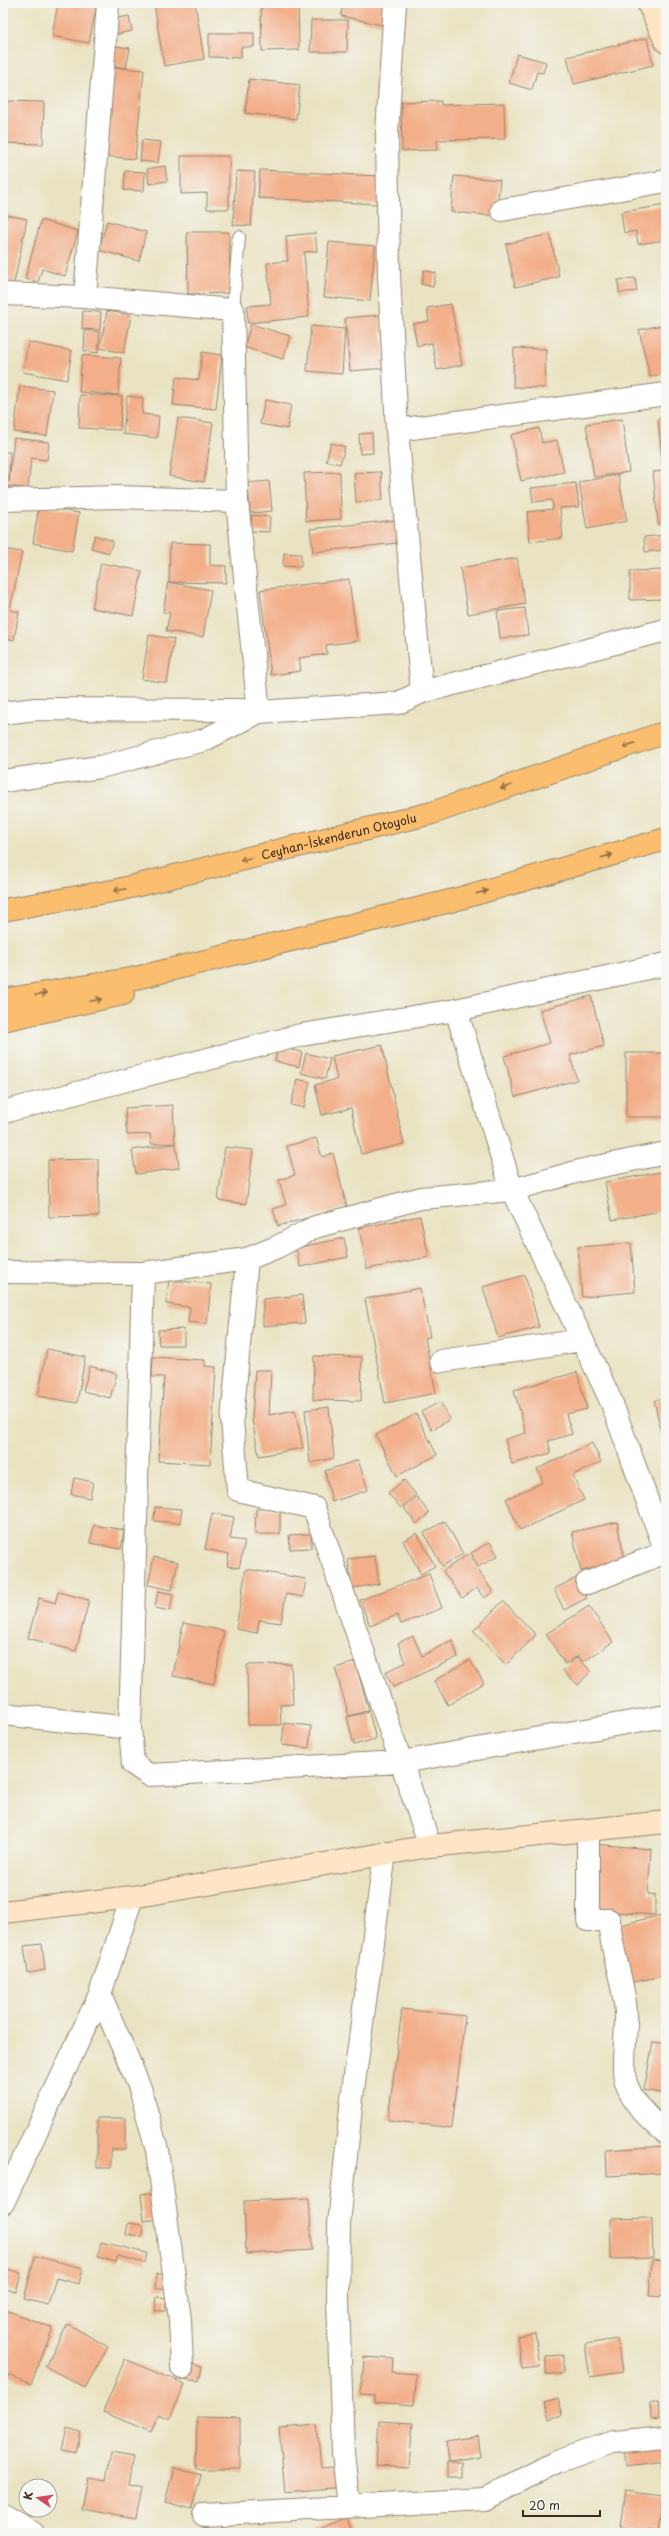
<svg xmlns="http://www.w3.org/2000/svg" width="669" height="2536" viewBox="0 0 669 2536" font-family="'Playpen Sans',sans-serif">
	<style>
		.building { fill: #f3af89 }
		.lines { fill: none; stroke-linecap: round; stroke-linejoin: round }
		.lane-casing { stroke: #928670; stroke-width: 14 }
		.street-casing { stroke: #928670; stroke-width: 24 }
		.secondary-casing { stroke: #928670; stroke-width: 24 }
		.highway-casing { stroke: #928670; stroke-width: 24 }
		.lane { stroke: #fff; stroke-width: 12 }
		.street { stroke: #fff; stroke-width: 22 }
		.secondary { stroke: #fde5c5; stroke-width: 22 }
		.highway { stroke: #fbbe6e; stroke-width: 22 }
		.oneway { stroke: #916d42 }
		.labels { text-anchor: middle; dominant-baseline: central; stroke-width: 4; stroke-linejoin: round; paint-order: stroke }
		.street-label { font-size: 12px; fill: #3b2a1e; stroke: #f6f6f2 }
	</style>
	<rect width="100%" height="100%" fill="#f6f6f2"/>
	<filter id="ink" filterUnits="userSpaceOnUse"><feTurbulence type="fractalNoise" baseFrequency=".025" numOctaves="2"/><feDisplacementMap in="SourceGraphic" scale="8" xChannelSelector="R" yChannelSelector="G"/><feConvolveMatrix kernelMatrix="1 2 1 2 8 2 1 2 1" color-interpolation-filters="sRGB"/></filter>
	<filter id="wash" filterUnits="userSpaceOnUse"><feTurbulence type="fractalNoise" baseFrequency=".012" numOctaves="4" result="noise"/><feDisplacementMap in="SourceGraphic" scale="16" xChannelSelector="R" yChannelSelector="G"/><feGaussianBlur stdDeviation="0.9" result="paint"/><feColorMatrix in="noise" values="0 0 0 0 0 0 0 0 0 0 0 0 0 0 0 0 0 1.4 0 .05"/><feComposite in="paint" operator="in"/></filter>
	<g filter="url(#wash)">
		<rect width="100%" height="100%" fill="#eae3c3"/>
		<g id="blocks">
			<path class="building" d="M 58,3 L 97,3 L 89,43 L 52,36 Z
				M 154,3 L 195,3 L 204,59 L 164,66 Z
				M 261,3 L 298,3 L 299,50 L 262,51 Z
				M 343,3 L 387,3 L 382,25 L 341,16 Z
				M 129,16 L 132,31 L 117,34 L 113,19 Z
				M 311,20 L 348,20 L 347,52 L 310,52 Z
				M 209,33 L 254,33 L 254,47 L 241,47 L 241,58 L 209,57 Z
				M 647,38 L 653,65 L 574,84 L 567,57 Z
				M 115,46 L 130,48 L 126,68 L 111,65 Z
				M 517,54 L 546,62 L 543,73 L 537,72 L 532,90 L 509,83 Z
				M 111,67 L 144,70 L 135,159 L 102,156 Z
				M 249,79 L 300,85 L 296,119 L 245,113 Z
				M 3,101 L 44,102 L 43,144 L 3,143 Z
				M 441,101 L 441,105 L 504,103 L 505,139 L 437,140 L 438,150 L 402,151 L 401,102 Z
				M 142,140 L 161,142 L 158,163 L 140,161 Z
				M 181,156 L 229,156 L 229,209 L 207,209 L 207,193 L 181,194 Z
				M 165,166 L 167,181 L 149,184 L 147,169 Z
				M 260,170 L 379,176 L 378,204 L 258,198 Z
				M 125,171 L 145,172 L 144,191 L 124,190 Z
				M 236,171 L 255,172 L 251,226 L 233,225 Z
				M 454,176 L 500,180 L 496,216 L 451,212 Z
				M 666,205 L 666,240 L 638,244 L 636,231 L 624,233 L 621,212 Z
				M 3,214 L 27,219 L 13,288 L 3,286 Z
				M 41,220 L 78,231 L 65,276 L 42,269 L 38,282 L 25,279 Z
				M 107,221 L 146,232 L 139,261 L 99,250 Z
				M 187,232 L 229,232 L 230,293 L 188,294 Z
				M 315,233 L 317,251 L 304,252 L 309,317 L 248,323 L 247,306 L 271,304 L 267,263 L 288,261 L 286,236 Z
				M 550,234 L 559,277 L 515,287 L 506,244 Z
				M 329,242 L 375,246 L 370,301 L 324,297 Z
				M 424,270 L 436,273 L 433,287 L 421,284 Z
				M 635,278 L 637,291 L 619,293 L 618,280 Z
				M 451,304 L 462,365 L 437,370 L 432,343 L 417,346 L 413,324 L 429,321 L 427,308 Z
				M 83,311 L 101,312 L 100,330 L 82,329 Z
				M 107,311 L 131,315 L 124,353 L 100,348 Z
				M 380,315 L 385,368 L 350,371 L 345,318 Z
				M 251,324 L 290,336 L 283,359 L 244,347 Z
				M 666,324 L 666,373 L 650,377 L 639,330 Z
				M 311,326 L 345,329 L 342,374 L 307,371 Z
				M 85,330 L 100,332 L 98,353 L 84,351 Z
				M 28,342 L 72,351 L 67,380 L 23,372 Z
				M 514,348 L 546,349 L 545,388 L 513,387 Z
				M 202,352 L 222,355 L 216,409 L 173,405 L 176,377 L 199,380 Z
				M 82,355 L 121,358 L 118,395 L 79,392 Z
				M 20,386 L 53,390 L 47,436 L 14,432 Z
				M 80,395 L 122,396 L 120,430 L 79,428 Z
				M 127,396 L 143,398 L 142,414 L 159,416 L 157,438 L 123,434 Z
				M 265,400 L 291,405 L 287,429 L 260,424 Z
				M 178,418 L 213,423 L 204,482 L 169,476 Z
				M 666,418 L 666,524 L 658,524 L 653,472 L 663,471 L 658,419 Z
				M 622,419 L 629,472 L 594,477 L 586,424 Z
				M 539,428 L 542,443 L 557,440 L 564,472 L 521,481 L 511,435 Z
				M 372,433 L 373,453 L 360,454 L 359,434 Z
				M 14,438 L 49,442 L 47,460 L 31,458 L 28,489 L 9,486 L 9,490 L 3,490 L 3,452 L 10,452 L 9,482 Z
				M 331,443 L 345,447 L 340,464 L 326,461 Z
				M 340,472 L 341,519 L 306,521 L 304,473 Z
				M 381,472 L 383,500 L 356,502 L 354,473 Z
				M 618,475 L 627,521 L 587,529 L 579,482 Z
				M 269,481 L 272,511 L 250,513 L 248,483 Z
				M 576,483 L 579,507 L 560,508 L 563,538 L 530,542 L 527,512 L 553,509 L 552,500 L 533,502 L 531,488 Z
				M 39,506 L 79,513 L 72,551 L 33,543 Z
				M 252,515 L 270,517 L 269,532 L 250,531 Z
				M 396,520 L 398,543 L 313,552 L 310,529 Z
				M 95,535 L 113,541 L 109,553 L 91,548 Z
				M 666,535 L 666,550 L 645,552 L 644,537 Z
				M 170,543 L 210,544 L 210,565 L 226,566 L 226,583 L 169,582 Z
				M 3,549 L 22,552 L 10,610 L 19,612 L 14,640 L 3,638 Z
				M 284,553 L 301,554 L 301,567 L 283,566 Z
				M 517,558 L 525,604 L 468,614 L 460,568 Z
				M 101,563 L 142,571 L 133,616 L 92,608 Z
				M 666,570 L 666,599 L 630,600 L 630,571 Z
				M 349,579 L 357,641 L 326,645 L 327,654 L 299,658 L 301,671 L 271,675 L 260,590 Z
				M 168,582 L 211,590 L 203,637 L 166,631 L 170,613 L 163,612 Z
				M 525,608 L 528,635 L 500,638 L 497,611 Z
				M 149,635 L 174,639 L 167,683 L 142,679 Z
				M 591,996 L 604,1046 L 570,1055 L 577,1080 L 515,1097 L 504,1056 L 550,1043 L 540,1010 Z
				M 382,1045 L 404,1144 L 361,1154 L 351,1108 L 322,1115 L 315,1085 L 337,1079 L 332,1056 Z
				M 278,1047 L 302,1052 L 299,1067 L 275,1061 Z
				M 306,1053 L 330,1059 L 325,1079 L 301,1073 Z
				M 626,1053 L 666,1053 L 666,1117 L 626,1117 Z
				M 297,1079 L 310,1082 L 304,1108 L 291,1105 Z
				M 173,1105 L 175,1143 L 151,1144 L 150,1134 L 127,1135 L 125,1108 Z
				M 316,1138 L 322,1157 L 333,1153 L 347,1207 L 278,1226 L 273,1209 L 286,1205 L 279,1180 L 295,1175 L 287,1146 Z
				M 176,1144 L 179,1168 L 136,1174 L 132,1150 Z
				M 225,1147 L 253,1150 L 246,1204 L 218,1200 Z
				M 98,1159 L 99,1216 L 49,1217 L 48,1160 Z
				M 666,1171 L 666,1210 L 612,1220 L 605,1182 Z
				M 420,1216 L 429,1257 L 367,1269 L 359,1228 Z
				M 344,1238 L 348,1257 L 300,1267 L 296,1248 Z
				M 631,1243 L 635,1292 L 582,1297 L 578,1247 Z
				M 525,1275 L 539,1327 L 498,1338 L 483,1287 Z
				M 169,1280 L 211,1284 L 207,1324 L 188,1322 L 190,1307 L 166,1304 Z
				M 420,1288 L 430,1337 L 425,1338 L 436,1393 L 385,1403 L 365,1299 Z
				M 302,1295 L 305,1323 L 263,1326 L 263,1299 Z
				M 184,1329 L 184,1345 L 159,1345 L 158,1330 Z
				M 47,1349 L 85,1357 L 77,1403 L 38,1396 Z
				M 314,1356 L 362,1357 L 361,1401 L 313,1400 Z
				M 153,1357 L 205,1360 L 205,1366 L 216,1367 L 210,1464 L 158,1461 L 164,1377 L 152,1377 Z
				M 90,1366 L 117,1374 L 110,1398 L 83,1391 Z
				M 255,1370 L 271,1370 L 269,1415 L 295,1410 L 303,1448 L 259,1456 L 252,1420 Z
				M 577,1372 L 587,1409 L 566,1414 L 572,1434 L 548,1441 L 551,1453 L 512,1464 L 505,1439 L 526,1433 L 514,1390 Z
				M 666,1398 L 666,1448 L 665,1448 L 654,1401 Z
				M 440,1402 L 450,1419 L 432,1430 L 421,1412 Z
				M 329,1407 L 334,1458 L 310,1463 L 305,1410 Z
				M 416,1414 L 437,1455 L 397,1476 L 376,1435 Z
				M 592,1443 L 601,1462 L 573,1475 L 584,1500 L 520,1530 L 506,1499 L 543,1482 L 537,1469 Z
				M 358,1460 L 368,1490 L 332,1502 L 325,1471 Z
				M 74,1478 L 93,1482 L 90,1498 L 71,1494 Z
				M 404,1480 L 416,1495 L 401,1508 L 388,1493 Z
				M 417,1497 L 429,1513 L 416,1524 L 404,1508 Z
				M 155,1507 L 182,1509 L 180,1523 L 154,1521 Z
				M 256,1509 L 280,1510 L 280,1534 L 255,1534 Z
				M 212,1513 L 234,1517 L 230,1539 L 245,1541 L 239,1568 L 227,1566 L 229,1554 L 205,1549 Z
				M 445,1521 L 463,1554 L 442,1566 L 424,1533 Z
				M 617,1522 L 625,1561 L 581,1571 L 572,1532 Z
				M 94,1525 L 124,1530 L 121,1549 L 90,1543 Z
				M 417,1533 L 435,1566 L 421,1574 L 403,1541 Z
				M 311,1534 L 311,1548 L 290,1549 L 289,1535 Z
				M 490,1542 L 498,1556 L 478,1567 L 471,1553 Z
				M 468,1554 L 493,1592 L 484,1598 L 477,1588 L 462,1598 L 443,1571 Z
				M 375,1556 L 379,1584 L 352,1588 L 348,1559 Z
				M 154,1557 L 178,1562 L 172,1590 L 148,1585 Z
				M 246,1569 L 306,1579 L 303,1597 L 286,1594 L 281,1623 L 259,1620 L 257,1633 L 236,1629 Z
				M 429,1574 L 442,1608 L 401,1624 L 397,1615 L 370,1626 L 360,1600 Z
				M 576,1578 L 587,1598 L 564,1610 L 554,1589 Z
				M 158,1591 L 173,1594 L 170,1611 L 155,1608 Z
				M 58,1592 L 89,1600 L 76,1651 L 28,1638 L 39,1598 L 55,1603 Z
				M 503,1601 L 536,1635 L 506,1665 L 473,1631 Z
				M 589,1606 L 613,1642 L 583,1662 L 579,1655 L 565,1664 L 546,1634 Z
				M 183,1623 L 224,1631 L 214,1684 L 173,1676 Z
				M 413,1636 L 422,1656 L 452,1640 L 458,1657 L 393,1687 L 385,1672 L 405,1663 L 398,1643 Z
				M 577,1657 L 591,1671 L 578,1685 L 563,1671 Z
				M 470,1660 L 484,1683 L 448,1705 L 434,1681 Z
				M 355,1662 L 369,1710 L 349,1716 L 335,1668 Z
				M 291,1664 L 293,1704 L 280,1705 L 281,1725 L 248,1725 L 247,1665 Z
				M 369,1712 L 376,1739 L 354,1745 L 347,1717 Z
				M 284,1723 L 311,1726 L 309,1748 L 282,1745 Z
				M 594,1844 L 651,1849 L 648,1894 L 655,1895 L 655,1915 L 589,1910 Z
				M 665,1914 L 666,1975 L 625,1984 L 612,1927 Z
				M 42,1944 L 45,1970 L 28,1973 L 24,1946 Z
				M 402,2009 L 465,2016 L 452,2128 L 388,2120 Z
				M 653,2042 L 666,2044 L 666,2094 L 644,2090 Z
				M 97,2118 L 125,2118 L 125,2149 L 111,2149 L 111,2168 L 97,2168 Z
				M 665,2146 L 666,2173 L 607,2176 L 606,2150 Z
				M 157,2192 L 160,2219 L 144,2221 L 141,2194 Z
				M 309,2198 L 312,2250 L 246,2254 L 244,2201 Z
				M 652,2218 L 653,2258 L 611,2259 L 610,2219 Z
				M 128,2223 L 143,2225 L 142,2237 L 126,2235 Z
				M 101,2242 L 147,2253 L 145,2263 L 118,2256 L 116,2262 L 98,2257 Z
				M 35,2256 L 83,2268 L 79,2284 L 56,2278 L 48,2305 L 24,2299 Z
				M 652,2260 L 666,2261 L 666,2297 L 649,2296 Z
				M 3,2268 L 21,2273 L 16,2292 L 3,2288 Z
				M 157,2274 L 167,2275 L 166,2288 L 155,2289 Z
				M 157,2297 L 167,2298 L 165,2311 L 155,2311 Z
				M 6,2310 L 53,2328 L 31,2384 L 3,2373 L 3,2318 Z
				M 68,2324 L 108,2347 L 85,2388 L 45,2366 Z
				M 535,2333 L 540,2367 L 522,2369 L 517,2336 Z
				M 617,2339 L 622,2372 L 590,2377 L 585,2344 Z
				M 563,2355 L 563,2374 L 546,2374 L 546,2356 Z
				M 364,2357 L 393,2359 L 392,2372 L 417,2374 L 414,2405 L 374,2402 L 374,2395 L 361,2394 Z
				M 125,2359 L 185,2384 L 170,2419 L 159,2414 L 151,2432 L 103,2412 Z
				M 187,2363 L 202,2366 L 199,2381 L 184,2379 Z
				M 558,2398 L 563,2415 L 550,2419 L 545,2402 Z
				M 650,2403 L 658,2403 L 659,2418 L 651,2419 Z
				M 197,2417 L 240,2418 L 240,2469 L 196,2469 Z
				M 379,2421 L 413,2423 L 409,2467 L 376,2465 Z
				M 317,2425 L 321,2469 L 342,2467 L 344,2487 L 285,2492 L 279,2428 Z
				M 67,2428 L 81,2432 L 76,2453 L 62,2450 Z
				M 478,2436 L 481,2456 L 449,2461 L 446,2441 Z
				M 664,2442 L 665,2461 L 627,2466 L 625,2445 Z
				M 111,2453 L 133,2457 L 128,2485 L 142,2488 L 136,2519 L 82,2509 L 88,2477 L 106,2480 Z
				M 447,2462 L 461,2462 L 461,2477 L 447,2477 Z
				M 661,2462 L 666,2462 L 666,2491 L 665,2491 Z
				M 174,2468 L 201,2475 L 192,2509 L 165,2502 Z
				M 625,2491 L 663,2496 L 658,2532 L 620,2527 Z
				M 348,2517 L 354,2533 L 310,2533 Z"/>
		</g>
	</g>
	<g filter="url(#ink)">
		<use href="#blocks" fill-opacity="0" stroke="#928670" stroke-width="1"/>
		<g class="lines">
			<defs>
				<path id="lane" d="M 233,310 L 239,237"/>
				<path id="street" d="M 395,3 L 387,133 L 389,275 L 397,430 L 422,692
					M 502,210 L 666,181
					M 3,294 L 85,297 L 233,310 L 237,501 L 259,712 L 204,740 L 100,767 L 3,781
					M 85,297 L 108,3
					M 397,430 L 666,394
					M 3,500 L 118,497 L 237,501
					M 3,713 L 36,709 L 241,710 L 259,712 L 398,703 L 422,692 L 666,630
					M 456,1010 L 512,1190 L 611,1401 L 666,1552
					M 3,1112 L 301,1035 L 456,1010 L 666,964
					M 247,1259 L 232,1420 L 238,1490 L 314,1508 L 430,1846
					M 3,1272 L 143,1273 L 247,1259 L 277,1247 L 315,1227 L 421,1198 L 512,1190 L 583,1170 L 666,1153
					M 143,1273 L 130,1728 L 133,1764 L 149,1775 L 402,1762 L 666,1716
					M 441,1361 L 582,1340
					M 587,1583 L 666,1552
					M 3,1714 L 130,1728
					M 588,1831 L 588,1920 L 609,1920 C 611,1952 624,1982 626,2013 C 627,2031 621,2069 626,2083 C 632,2102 651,2121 666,2133
					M 100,1994 L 140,2088 L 157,2150 L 180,2319 L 182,2368
					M 3,2203 L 100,1994 L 132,1897
					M 349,2507 L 343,2453 L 338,2299 L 339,2224 L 352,2098 L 385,1853
					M 204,2515 L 485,2499 L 556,2462 L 613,2442 L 666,2437
					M 3,2517 L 33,2533"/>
				<path id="secondary" d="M 648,3 L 666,42
					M 3,1912 L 132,1897 L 430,1846 L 666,1822"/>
				<g id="highway">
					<path id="s1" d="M 3,910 L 118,890 L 432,813 L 666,732"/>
					<path d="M 3,1000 L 136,978 L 454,900 L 666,839"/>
					<path d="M 3,1020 L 123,994"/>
				</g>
			</defs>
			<use href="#lane" class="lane-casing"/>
			<use href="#street" class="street-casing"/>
			<use href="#secondary" class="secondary-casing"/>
			<use href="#highway" class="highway-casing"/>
			<use href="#lane" class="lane"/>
			<use href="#street" class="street"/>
			<use href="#secondary" class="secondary"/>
			<use href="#highway" class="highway"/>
		</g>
		<defs><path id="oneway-shaft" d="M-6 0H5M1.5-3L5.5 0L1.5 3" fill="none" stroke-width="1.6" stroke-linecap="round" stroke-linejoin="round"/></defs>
		<g class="oneway">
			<use href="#oneway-shaft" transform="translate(629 745) rotate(161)"/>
			<use href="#oneway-shaft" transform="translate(506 787) rotate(161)"/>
			<use href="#oneway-shaft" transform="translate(607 856) rotate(-16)"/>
			<use href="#oneway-shaft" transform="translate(246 859) rotate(166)"/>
			<use href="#oneway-shaft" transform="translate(120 890) rotate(168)"/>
			<use href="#oneway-shaft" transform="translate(482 892) rotate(-16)"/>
			<use href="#oneway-shaft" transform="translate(41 994) rotate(-9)"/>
			<use href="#oneway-shaft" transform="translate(96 1000) rotate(-12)"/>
		</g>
	</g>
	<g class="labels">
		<g class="street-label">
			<text stroke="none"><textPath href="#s1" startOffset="344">Ceyhan-İskenderun Otoyolu</textPath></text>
		</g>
	</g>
	<rect width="669" height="2536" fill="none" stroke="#f6f6f2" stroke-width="16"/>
	<g transform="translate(38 2498) rotate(283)"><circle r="19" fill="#f6f6f2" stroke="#aba49d"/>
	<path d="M0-3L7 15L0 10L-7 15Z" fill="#d1495b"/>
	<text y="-6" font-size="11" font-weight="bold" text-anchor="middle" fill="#3b2a1e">K</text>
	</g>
	<path d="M523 2510v6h77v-6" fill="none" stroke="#3b2a1e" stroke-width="2"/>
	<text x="529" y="2510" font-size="12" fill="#3b2a1e" stroke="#f6f6f2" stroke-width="3" paint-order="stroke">20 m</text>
</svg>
